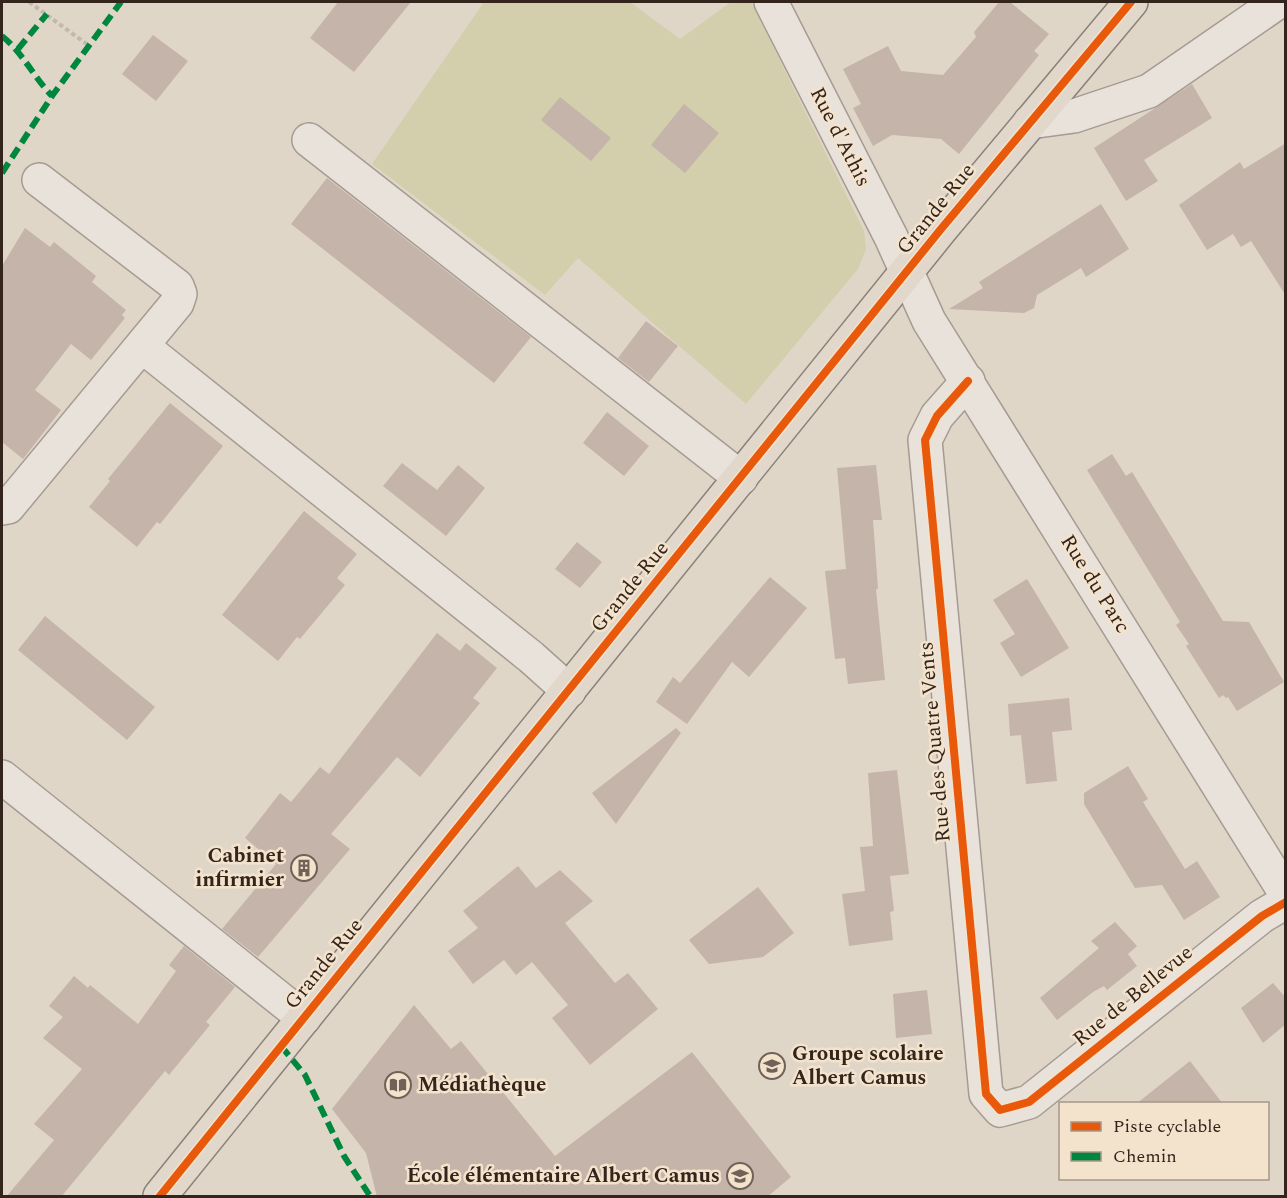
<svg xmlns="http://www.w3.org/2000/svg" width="1287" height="1198" viewBox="0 0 1287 1198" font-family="Spectral,serif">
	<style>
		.green { fill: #d3ceab }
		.building { fill: #c4b4a9 }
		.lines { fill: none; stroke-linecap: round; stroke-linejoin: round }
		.minor-casing { stroke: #a59b92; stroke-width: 36 }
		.major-casing { stroke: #8a8179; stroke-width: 36 }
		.path { stroke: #c1b9b1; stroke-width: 4; stroke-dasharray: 4.5 3; stroke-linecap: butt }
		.minor { stroke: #e8e2da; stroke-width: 33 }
		.major { stroke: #e1d7cb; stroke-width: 33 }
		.quiet { stroke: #00873e; stroke-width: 6; stroke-dasharray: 12 6; stroke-linecap: butt }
		.cycleway-casing { stroke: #f3e3cd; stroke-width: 11 }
		.cycleway { stroke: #e8590c; stroke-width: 8 }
		.labels { text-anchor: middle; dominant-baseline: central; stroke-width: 5; stroke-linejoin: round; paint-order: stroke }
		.street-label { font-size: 21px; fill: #33241c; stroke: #f3e3cd }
		.poi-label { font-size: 21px; font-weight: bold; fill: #33241c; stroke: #f3e3cd; text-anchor: end }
	</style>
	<rect width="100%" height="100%" fill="#e0d6c8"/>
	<path class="green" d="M 484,2 L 630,2 L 680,39 L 731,2 L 751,2 L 864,231 L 866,249 L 858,269 L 746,404 L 578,258 L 545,295 L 372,164 Z"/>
	<path class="building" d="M 338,2 L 411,2 L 354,72 L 310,38 Z
		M 999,2 L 1010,2 L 1049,34 L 1034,51 L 1039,55 L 959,154 L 941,139 L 892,135 L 873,146 L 853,108 L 861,104 L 843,69 L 888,46 L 901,71 L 943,75 L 976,37 L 974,32 Z
		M 153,35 L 188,61 L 156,101 L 122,74 Z
		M 1192,84 L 1212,118 L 1144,160 L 1158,181 L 1126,201 L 1094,148 Z
		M 560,97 L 611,138 L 591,161 L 541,120 Z
		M 684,104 L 719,133 L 685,173 L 651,145 Z
		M 1286,143 L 1286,296 L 1251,241 L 1241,247 L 1233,234 L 1207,250 L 1179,205 L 1240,162 L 1244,169 Z
		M 327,178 L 531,337 L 494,383 L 291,224 Z
		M 1101,204 L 1129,249 L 1086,277 L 1081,268 L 1037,295 L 1034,308 L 1024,313 L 949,309 L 983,288 L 979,282 Z
		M 25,228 L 50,247 L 54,242 L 96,276 L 92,282 L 126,310 L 122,315 L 125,318 L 91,360 L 71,344 L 35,390 L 61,410 L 23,459 L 2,442 L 2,266 Z
		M 646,321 L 678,346 L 649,382 L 618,358 Z
		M 170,403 L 223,446 L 160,524 L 157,522 L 137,547 L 89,507 L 110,481 L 108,479 Z
		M 607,412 L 649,446 L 624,476 L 583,443 Z
		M 1112,454 L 1126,476 L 1132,472 L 1223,621 L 1249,622 L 1284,682 L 1237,711 L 1228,697 L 1226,698 L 1223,695 L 1219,698 L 1186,646 L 1189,644 L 1176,625 L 1180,622 L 1087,470 Z
		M 402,463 L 437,490 L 458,465 L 485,488 L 446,536 L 383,486 Z
		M 876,465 L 882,520 L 873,520 L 878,589 L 876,589 L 885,680 L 848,684 L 845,658 L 835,659 L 825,571 L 846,569 L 837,468 Z
		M 304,511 L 357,554 L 337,578 L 345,585 L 300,639 L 297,637 L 278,661 L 222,615 Z
		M 577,542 L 602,562 L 580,588 L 555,569 Z
		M 770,577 L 807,608 L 749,677 L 732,662 L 687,724 L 656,702 L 673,677 L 680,683 Z
		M 1027,579 L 1069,648 L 1021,677 L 1000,643 L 1015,634 L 993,600 Z
		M 45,616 L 155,707 L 127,740 L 18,650 Z
		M 437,633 L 460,651 L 466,643 L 497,668 L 473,698 L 480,703 L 420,777 L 397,757 L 331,834 L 350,849 L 258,957 L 222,929 L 276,864 L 245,838 L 280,793 L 291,802 L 320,767 L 329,774 Z
		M 1069,698 L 1072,730 L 1052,732 L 1057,781 L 1026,784 L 1021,735 L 1010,736 L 1008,704 Z
		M 676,728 L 681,733 L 616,824 L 592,793 Z
		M 1128,766 L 1148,799 L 1143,802 L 1185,869 L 1197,861 L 1220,897 L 1184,920 L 1162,885 L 1135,888 L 1084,804 L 1084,793 Z
		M 897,770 L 909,874 L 890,876 L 894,911 L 890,912 L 893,940 L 849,946 L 842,894 L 865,891 L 860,847 L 873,846 L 868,773 Z
		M 518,866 L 536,888 L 560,870 L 593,901 L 565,923 L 615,983 L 628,973 L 658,1009 L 590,1065 L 552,1018 L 568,1005 L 532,962 L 516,975 L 504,960 L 473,984 L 448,951 L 478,928 L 463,911 Z
		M 758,887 L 794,933 L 763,957 L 709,964 L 689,940 Z
		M 1115,922 L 1137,946 L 1128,954 L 1137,966 L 1107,990 L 1104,986 L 1093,992 L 1057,1020 L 1040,998 L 1099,948 L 1091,941 Z
		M 184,946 L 235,987 L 206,1022 L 210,1025 L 169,1075 L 165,1071 L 61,1197 L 6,1197 L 54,1140 L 34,1124 L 82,1069 L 43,1038 L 63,1017 L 49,1006 L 74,976 L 88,988 L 90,985 L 138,1024 L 176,971 L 169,965 Z
		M 1273,983 L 1286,998 L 1286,1024 L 1263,1043 L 1241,1008 Z
		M 927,990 L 932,1034 L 896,1038 L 893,994 Z
		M 414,1005 L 451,1049 L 461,1041 L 555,1156 L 692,1052 L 791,1177 L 767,1197 L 377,1197 L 366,1153 L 332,1109 Z
		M 1190,1061 L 1223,1104 L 1136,1104 Z"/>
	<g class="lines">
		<defs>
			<path id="minor" d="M 771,2 L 891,237 L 929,321 L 1286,894
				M 1030,122 L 1074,116 L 1149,91 L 1278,2
				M 309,140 L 741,478
				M 142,346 L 531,657 L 569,691
				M 968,381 L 937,416 L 925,440 L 986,1094 L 1000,1110 L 1029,1102 L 1262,916 L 1286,902
				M 2,508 L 8,507 L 177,303 L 180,294 L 177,286 L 39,180
				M 2,777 L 304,1018"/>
			<path id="major" d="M 160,1196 L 941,229 L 1131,2"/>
		</defs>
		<use href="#minor" class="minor-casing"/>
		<use href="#major" class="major-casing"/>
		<path class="path" d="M 29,2 L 88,45"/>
		<use href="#minor" class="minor"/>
		<use href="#major" class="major"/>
		<path class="quiet" d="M 2,36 C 23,53 33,76 52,96
			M 18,49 L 47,14
			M 2,173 L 52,96 L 121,2
			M 281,1046 L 305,1075 L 344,1156 L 370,1196"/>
		<defs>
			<path id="cycleway" d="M 968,381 L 937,416 L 925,440 L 986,1094 L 1000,1110 L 1029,1102 L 1262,916 L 1286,902
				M 160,1196 L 941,229 L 1131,2"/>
		</defs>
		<use href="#cycleway" class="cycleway-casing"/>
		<use href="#cycleway" class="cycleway"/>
	</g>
	<defs>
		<symbol id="building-ring" viewBox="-11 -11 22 22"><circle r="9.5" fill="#f3e3cd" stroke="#706258" stroke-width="1.5"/><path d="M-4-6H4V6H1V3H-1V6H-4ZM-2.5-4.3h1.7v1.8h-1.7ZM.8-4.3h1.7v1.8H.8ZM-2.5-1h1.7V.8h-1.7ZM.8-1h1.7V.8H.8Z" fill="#706258"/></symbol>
		<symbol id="school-ring" viewBox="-11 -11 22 22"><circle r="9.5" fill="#f3e3cd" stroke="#706258" stroke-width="1.5"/><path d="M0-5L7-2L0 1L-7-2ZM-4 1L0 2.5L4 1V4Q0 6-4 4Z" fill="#706258"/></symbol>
		<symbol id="library-ring" viewBox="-11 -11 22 22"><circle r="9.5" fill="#f3e3cd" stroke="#706258" stroke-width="1.5"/><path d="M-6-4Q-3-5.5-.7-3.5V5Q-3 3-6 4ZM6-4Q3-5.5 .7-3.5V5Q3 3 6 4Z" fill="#706258"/></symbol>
	</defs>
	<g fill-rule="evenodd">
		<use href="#building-ring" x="289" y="853" width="30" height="30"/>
		<use href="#school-ring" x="757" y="1051" width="30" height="30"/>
		<use href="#library-ring" x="383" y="1070" width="30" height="30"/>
		<use href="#school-ring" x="725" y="1161" width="30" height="30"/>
	</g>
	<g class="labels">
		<g class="street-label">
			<text transform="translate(840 137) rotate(63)">Rue d'Athis</text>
			<text transform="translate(936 209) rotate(-51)">Grande Rue</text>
			<text transform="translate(1095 584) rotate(58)">Rue du Parc</text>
			<text transform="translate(630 587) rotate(-51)">Grande Rue</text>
			<text transform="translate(935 742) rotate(-95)">Rue des Quatre Vents</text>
			<text transform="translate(324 964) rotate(-51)">Grande Rue</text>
			<text transform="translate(1133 996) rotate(-39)">Rue de Bellevue</text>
		</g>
		<g class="poi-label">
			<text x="284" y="856">Cabinet<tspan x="284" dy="24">infirmier</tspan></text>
			<text x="792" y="1054" text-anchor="start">Groupe scolaire<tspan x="792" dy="24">Albert Camus</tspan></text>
			<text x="418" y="1085" text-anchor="start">Médiathèque</text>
			<text x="720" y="1176">École élémentaire Albert Camus</text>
		</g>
	</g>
	<rect width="1287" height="1198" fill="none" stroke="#33241c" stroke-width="6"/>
	<rect x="1059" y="1102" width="210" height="78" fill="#f3e3cd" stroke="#a69786" stroke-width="1.5"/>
	<rect x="1071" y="1122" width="30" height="9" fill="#e8590c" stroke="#a69786" stroke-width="1.5"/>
	<text x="1113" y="1132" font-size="18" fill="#33241c">Piste cyclable</text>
	<rect x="1071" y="1152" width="30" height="9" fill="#00873e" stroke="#a69786" stroke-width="1.5"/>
	<text x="1113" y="1162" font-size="18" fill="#33241c">Chemin</text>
</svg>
